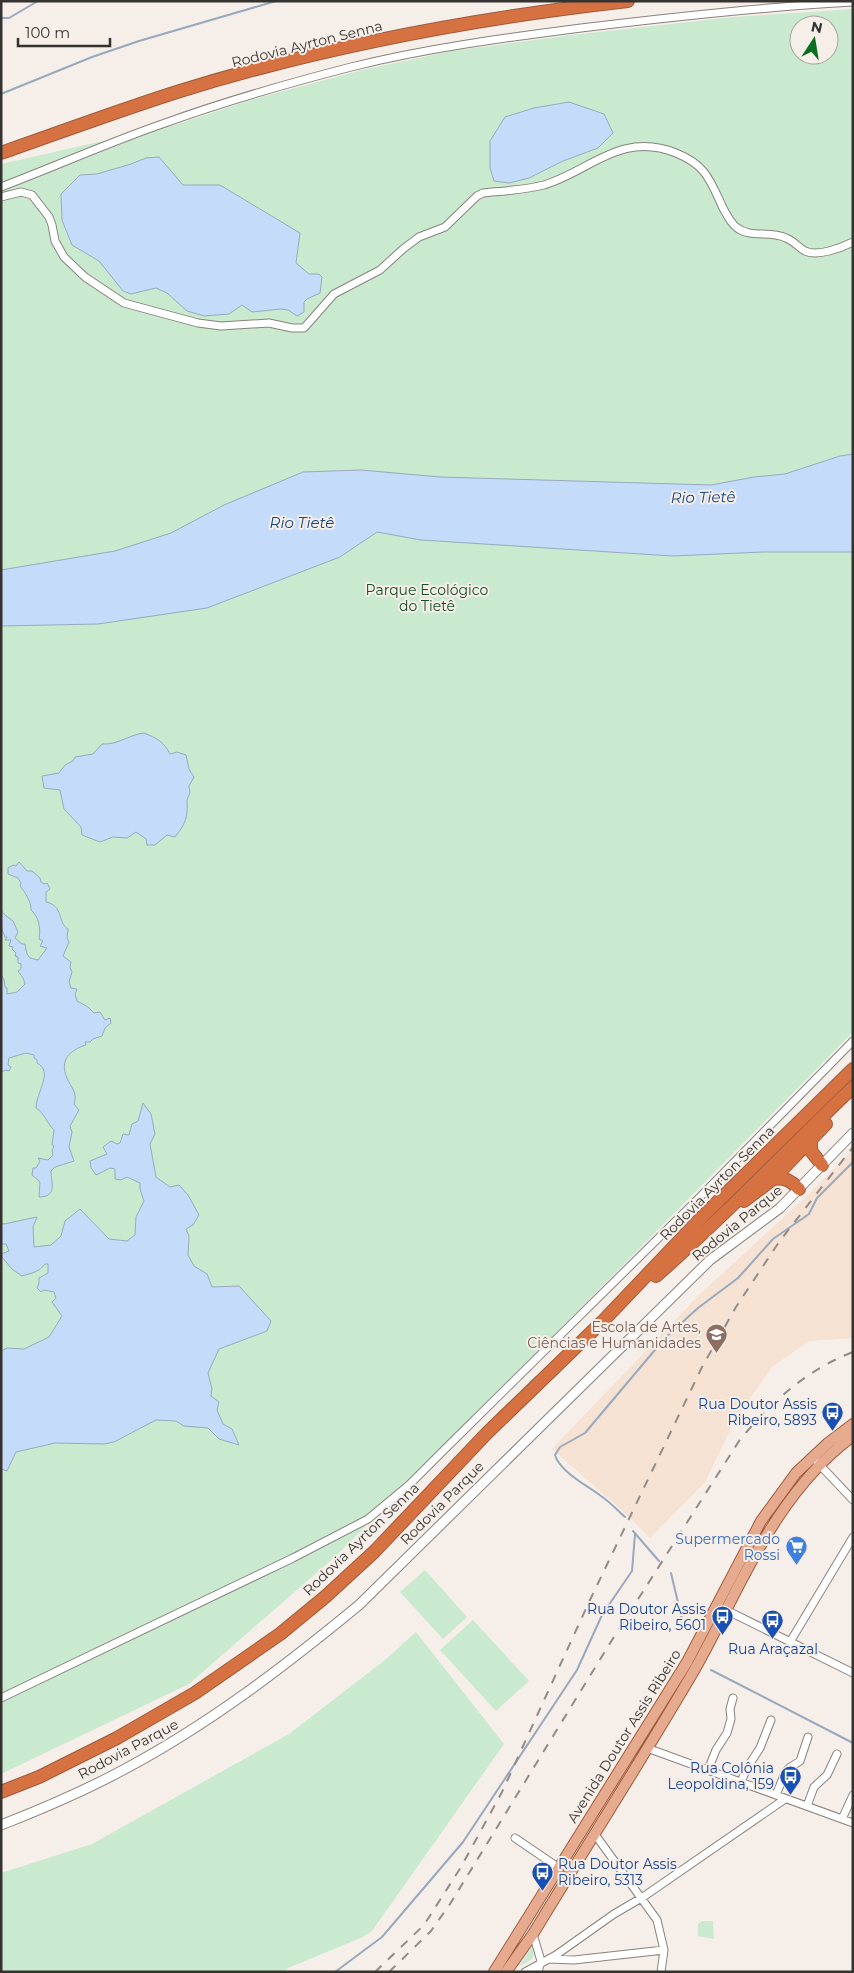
<svg xmlns="http://www.w3.org/2000/svg" width="854" height="1973" viewBox="0 0 854 1973" font-family="Montserrat,sans-serif">
	<style>
		.education { fill: #f5e2d2 }
		.green { fill: #c9eacf; fill-rule: evenodd }
		.water { fill: #c4dbf9; stroke: #99a9bd }
		.lines { fill: none; stroke-linecap: round; stroke-linejoin: round }
		.stream { stroke: #99a9bd; stroke-width: 2 }
		.street-casing { stroke: #89827d; stroke-width: 9 }
		.secondary-casing { stroke: #89827d; stroke-width: 11 }
		.primary-casing { stroke: #9e5b3c; stroke-width: 12 }
		.highway-casing { stroke: #9e5b3c; stroke-width: 14 }
		.street { stroke: #fff; stroke-width: 7 }
		.secondary { stroke: #fff; stroke-width: 9 }
		.primary { stroke: #e6aa8e; stroke-width: 10 }
		.highway { stroke: #d67142; stroke-width: 12 }
		.rail { stroke: #918c88; stroke-width: 2; stroke-dasharray: 9 9; stroke-linecap: butt }
		.labels { text-anchor: middle; dominant-baseline: central; stroke-width: 4; stroke-linejoin: round; paint-order: stroke }
		.street-label { font-size: 14px; fill: #353330; stroke: #f6eee8 }
		.park-label { font-size: 14px; fill: #144e27; stroke: #f6eee8 }
		.education-label { font-size: 14px; fill: #785e54; stroke: #f6eee8; text-anchor: end }
		.transit-label { font-size: 14px; fill: #164399; stroke: #f6eee8; text-anchor: end }
		.shop-label { font-size: 14px; fill: #366cbe; stroke: #f6eee8; text-anchor: end }
		.water-label { font-size: 15px; font-style: italic; fill: #174681; stroke: #f6eee8 }
	</style>
	<rect width="100%" height="100%" fill="#f6eee8"/>
	<path class="education" d="M 853,1150 L 853,1338 L 809,1341 L 772,1367 L 735,1420 L 705,1482 L 650,1538 L 623,1511 L 552,1449 L 698,1296 L 810,1193 Z"/>
	<path class="green" d="M 853,9 L 853,1032 L 337,1555 L 189,1684 L 1,1774 L 1,164 L 178,124 L 254,99 L 362,70 L 452,51 L 572,35 L 734,17 ZM 799,25 L 829,25 L 829,55 L 799,55 Z
		M 425,1570 L 467,1617 L 443,1639 L 400,1592 Z
		M 473,1620 L 529,1681 L 496,1711 L 440,1650 Z
		M 416,1632 L 504,1744 L 372,1931 L 363,1937 L 288,1968 L 284,1972 L 1,1972 L 1,1873 L 92,1844 L 289,1734 L 385,1660 Z
		M 702,1921 L 713,1921 L 714,1939 L 698,1936 L 698,1924 Z
		M 532,1947 L 535,1952 L 532,1959 L 519,1967 Z"/>
	<path class="water" d="M 569,102 L 604,114 L 613,133 L 598,148 L 563,161 L 529,178 L 509,183 L 494,181 L 490,168 L 490,141 L 505,117 L 534,108 Z
		M 159,157 L 183,185 L 220,185 L 300,233 L 296,263 L 309,274 L 319,274 L 322,277 L 320,293 L 307,299 L 304,302 L 304,312 L 297,316 L 288,310 L 281,309 L 252,312 L 242,305 L 229,314 L 204,316 L 187,311 L 167,293 L 156,288 L 131,294 L 123,291 L 99,261 L 72,245 L 62,220 L 61,194 L 80,175 L 97,174 L 131,164 L 146,158 Z
		M 853,454 L 853,552 L 763,552 L 673,556 L 421,540 L 377,532 L 340,557 L 207,608 L 98,624 L 1,626 L 1,570 L 115,551 L 171,533 L 224,505 L 303,472 L 361,470 L 440,477 L 711,485 L 754,477 L 785,474 L 840,456 Z
		M 144,733 C 157,738 164,742 170,754 L 177,752 L 186,755 L 189,769 L 194,777 L 189,786 L 190,793 C 185,802 188,803 187,812 C 186,823 181,829 175,837 L 167,835 L 155,845 L 147,845 L 146,839 L 136,832 L 127,838 L 113,837 L 100,842 L 82,835 L 81,827 L 64,809 L 60,790 L 44,788 L 42,776 L 59,773 L 65,765 L 73,761 L 75,757 L 93,754 L 102,744 C 118,745 128,735 144,733 Z
		M 19,862 L 27,871 L 32,871 L 40,878 L 41,882 L 44,884 L 47,883 L 50,889 L 46,892 L 46,902 C 64,906 57,922 68,929 L 67,938 L 69,942 L 63,956 L 71,962 L 70,967 L 72,972 L 69,982 L 71,988 L 77,989 L 75,994 L 77,1001 L 88,1007 L 94,1013 L 100,1012 L 105,1020 L 110,1018 L 111,1023 L 105,1028 L 102,1036 L 93,1039 L 90,1042 L 85,1042 L 86,1045 C 70,1050 59,1060 67,1078 C 71,1088 78,1092 74,1104 L 79,1110 L 70,1126 L 72,1132 L 69,1147 L 74,1161 L 55,1167 L 51,1171 C 51,1182 58,1197 39,1197 L 40,1182 L 32,1175 L 33,1168 L 36,1168 L 40,1161 L 38,1158 L 48,1160 L 53,1155 L 52,1151 L 54,1146 L 52,1145 L 54,1130 C 46,1122 45,1114 36,1108 C 36,1092 54,1072 37,1063 L 37,1060 L 34,1058 L 34,1055 L 26,1053 L 9,1058 L 8,1065 L 11,1067 L 9,1071 L 5,1070 L 1,1073 L 1,975 L 4,979 L 5,987 L 7,988 L 7,994 L 17,992 L 25,984 L 23,978 L 18,971 L 21,969 L 21,964 L 18,963 L 18,957 L 15,956 L 16,953 L 12,949 L 13,947 L 9,946 L 11,940 L 5,940 L 7,937 L 5,937 L 1,927 L 1,910 L 5,915 L 13,921 L 18,932 L 15,938 L 22,944 L 25,944 L 27,954 L 30,958 L 38,960 L 47,948 L 40,946 L 43,941 L 39,939 C 41,928 39,917 31,910 C 32,902 24,891 20,886 L 21,883 L 18,878 L 8,874 L 8,868 L 13,865 L 16,866 Z
		M 143,1103 L 151,1114 L 155,1134 L 150,1144 L 156,1177 L 170,1187 L 179,1185 L 188,1195 L 199,1215 L 193,1225 L 186,1229 L 189,1236 L 188,1255 L 194,1266 L 207,1274 L 212,1287 L 239,1286 L 271,1321 L 267,1331 L 219,1349 L 208,1373 L 212,1389 L 211,1396 L 219,1402 L 217,1410 L 223,1424 L 232,1429 L 239,1445 L 219,1439 L 208,1428 L 184,1426 L 176,1421 L 156,1420 L 114,1442 L 104,1444 L 55,1443 L 16,1452 L 7,1471 L 1,1469 L 1,1351 L 7,1348 L 24,1349 L 49,1337 L 62,1316 L 52,1302 L 56,1298 L 54,1292 L 44,1290 L 41,1292 L 37,1288 L 39,1283 L 39,1278 L 48,1273 L 48,1264 L 45,1264 C 39,1272 32,1273 22,1276 L 12,1269 L 1,1256 L 1,1254 L 9,1251 L 6,1244 L 1,1244 L 1,1223 L 4,1224 L 37,1217 L 33,1227 L 34,1247 L 51,1245 L 61,1236 L 65,1221 L 80,1209 L 109,1239 L 127,1241 L 135,1235 L 136,1217 L 144,1201 L 140,1189 L 140,1183 L 127,1177 L 121,1180 L 115,1179 L 115,1169 L 110,1168 L 96,1175 L 91,1168 L 90,1161 L 107,1154 L 103,1147 L 111,1141 L 117,1144 L 120,1143 L 123,1134 L 129,1135 L 132,1124 L 138,1121 Z"/>
	<g class="lines">
		<path class="stream" d="M 1,18 L 9,18 L 38,1
			M 1,94 L 92,57 L 139,41 L 276,1
			M 625,1517 C 617,1510 610,1502 601,1496 C 588,1486 560,1472 555,1455 L 560,1447 L 585,1433 L 665,1338 L 698,1308 L 738,1278 L 773,1239 L 809,1214 L 817,1198 L 853,1162
			M 633,1531 L 659,1561
			M 671,1573 L 684,1628
			M 711,1670 L 853,1743
			M 335,1972 L 382,1937 L 463,1842 L 577,1670 L 602,1615 L 632,1571 L 635,1534"/>
		<defs>
			<path id="street" d="M 1,187 C 56,166 110,142 165,123 C 226,101 289,83 351,67 C 427,48 504,38 581,28 C 671,17 762,7 853,2
				M 1,197 L 21,192 L 32,195 L 49,217 L 52,225 L 55,241 L 64,257 L 85,277 L 124,303 L 198,323 L 221,326 L 269,323 L 292,328 L 304,328 L 334,294 L 380,270 L 403,249 L 419,237 L 445,227 L 477,196 L 483,193 C 503,191 524,190 544,185 C 590,171 621,131 676,153 C 706,165 710,180 723,208 C 727,215 730,222 736,227 C 751,239 769,230 786,238 C 794,241 798,247 805,251 C 817,257 841,248 853,242
				M 817,1462 L 853,1500
				M 726,1610 L 853,1673
				M 790,1642 L 853,1537
				M 1,1698 L 293,1558 L 368,1519 L 409,1485 L 447,1447 L 699,1198 L 853,1041
				M 647,1748 L 853,1823
				M 708,1770 L 716,1750 L 727,1733 L 731,1719 L 730,1709 L 733,1698
				M 741,1782 L 747,1768 L 760,1748 L 771,1720
				M 776,1795 L 785,1773 L 789,1768 L 800,1761 L 808,1737
				M 807,1806 L 814,1787 L 827,1775 L 837,1754
				M 842,1819 L 853,1795
				M 594,1833 L 657,1920 L 664,1950 L 661,1972
				M 515,1838 L 559,1868
				M 533,1934 L 541,1961
				M 549,1959 L 574,1960 L 664,1950
				M 525,1972 L 556,1955 L 614,1914 L 643,1897 L 785,1799
				M 538,1972 L 541,1961"/>
			<path id="secondary" d="M 1,1825 C 42,1809 84,1791 123,1770 C 208,1725 285,1666 359,1605 L 710,1260 L 780,1208 L 853,1133"/>
			<path id="primary" d="M 494,1972 L 687,1662 L 761,1521 L 796,1473 L 828,1443 L 853,1424
				M 506,1972 L 533,1934 C 587,1845 643,1758 695,1669 C 741,1587 775,1493 853,1436"/>
			<path id="highway" d="M 1,153 C 61,132 120,110 180,91 C 325,46 477,18 628,1
				M 811,1139 L 811,1151 L 822,1165
				M 773,1179 C 785,1177 791,1181 799,1189
				M 744,1201 L 773,1179 L 826,1124
				M 656,1276 C 725,1216 787,1150 853,1087
				M 1,1792 L 39,1777 L 117,1738 L 195,1693 L 280,1634 L 325,1597 L 374,1552 L 487,1433 L 604,1320 L 702,1217 L 853,1069"/>
		</defs>
		<use href="#street" class="street-casing"/>
		<use href="#secondary" class="secondary-casing"/>
		<use href="#primary" class="primary-casing"/>
		<use href="#highway" class="highway-casing"/>
		<use href="#street" class="street"/>
		<use href="#secondary" class="secondary"/>
		<use href="#primary" class="primary"/>
		<use href="#highway" class="highway"/>
		<path class="rail" d="M 375,1972 L 424,1925 L 461,1867 L 502,1792 L 589,1602 L 702,1367 L 736,1307 L 779,1242 L 853,1147
			M 389,1972 L 431,1931 L 450,1904 L 612,1640 L 739,1441 C 770,1403 806,1370 853,1352"/>
	</g>
	<defs>
		<symbol id="university-pin" viewBox="-11 -11 22 30"><path d="M0 17L-7.5 6A9.5 9.5 0 1 1 7.5 6Z" fill="#8d6e63" stroke="#f6eee8"/><path d="M0-5L7-2L0 1L-7-2ZM-4 1L0 2.5L4 1V4Q0 6-4 4Z" fill="#fff"/></symbol>
		<symbol id="bus-pin" viewBox="-11 -11 22 30"><path d="M0 17L-7.5 6A9.5 9.5 0 1 1 7.5 6Z" fill="#1a4fb4" stroke="#f6eee8"/><path d="M-5-6H5V4H4V6H2V4H-2V6H-4V4H-5ZM-3.5-4V0h7V-4ZM-3.5 1.2v1.5H-2V1.2ZM2 1.2v1.5H3.5V1.2Z" fill="#fff"/></symbol>
		<symbol id="supermarket-pin" viewBox="-11 -11 22 30"><path d="M0 17L-7.5 6A9.5 9.5 0 1 1 7.5 6Z" fill="#3f7fe0" stroke="#f6eee8"/><path d="M-6-5.5h2.5l.6 2H6L4.5 2H-2.5L-4.4-4H-6ZM-1.5 3.2a1.3 1.3 0 1 0 .1 0ZM3 3.2a1.3 1.3 0 1 0 .1 0Z" fill="#fff"/></symbol>
	</defs>
	<g fill-rule="evenodd">
		<use href="#university-pin" x="704" y="1322" width="25" height="34"/>
		<use href="#bus-pin" x="820" y="1400" width="25" height="34"/>
		<use href="#supermarket-pin" x="784" y="1534" width="25" height="34"/>
		<use href="#bus-pin" x="710" y="1604" width="25" height="34"/>
		<use href="#bus-pin" x="760" y="1608" width="25" height="34"/>
		<use href="#bus-pin" x="778" y="1764" width="25" height="34"/>
		<use href="#bus-pin" x="530" y="1860" width="25" height="34"/>
	</g>
	<g class="labels">
		<g class="street-label">
			<text transform="translate(307 44) rotate(-14)">Rodovia Ayrton Senna</text>
			<text transform="translate(717 1183) rotate(-45)">Rodovia Ayrton Senna</text>
			<text transform="translate(737 1223) rotate(-39)">Rodovia Parque</text>
			<text transform="translate(442 1503) rotate(-45)">Rodovia Parque</text>
			<text transform="translate(361 1539) rotate(-44)">Rodovia Ayrton Senna</text>
			<text transform="translate(624 1736) rotate(-58)">Avenida Doutor Assis Ribeiro</text>
			<text transform="translate(128 1749) rotate(-28)">Rodovia Parque</text>
		</g>
		<g class="park-label">
			<text x="427" y="590">Parque Ecológico<tspan x="427" dy="16">do Tietê</tspan></text>
		</g>
		<g class="education-label">
			<text x="701" y="1327">Escola de Artes,<tspan x="701" dy="16">Ciências e Humanidades</tspan></text>
		</g>
		<g class="transit-label">
			<text x="817" y="1404">Rua Doutor Assis<tspan x="817" dy="16">Ribeiro, 5893</tspan></text>
			<text x="706" y="1609">Rua Doutor Assis<tspan x="706" dy="16">Ribeiro, 5601</tspan></text>
			<text x="773" y="1649" text-anchor="middle">Rua Araçazal</text>
			<text x="774" y="1768">Rua Colônia<tspan x="774" dy="16">Leopoldina, 159</tspan></text>
			<text x="558" y="1864" text-anchor="start">Rua Doutor Assis<tspan x="558" dy="16">Ribeiro, 5313</tspan></text>
		</g>
		<g class="shop-label">
			<text x="780" y="1539">Supermercado<tspan x="780" dy="16">Rossi</tspan></text>
		</g>
		<g class="water-label">
			<text transform="translate(703 497) rotate(-1)">Rio Tietê</text>
			<text x="302" y="522">Rio Tietê</text>
		</g>
	</g>
	<rect width="854" height="1973" fill="none" stroke="#353330" stroke-width="5"/>
	<g transform="translate(814 40) rotate(12)"><circle r="24" fill="#f6eee8" stroke="#a9a39e"/>
	<path d="M0-4L9 19L0 12L-9 19Z" fill="#0a6f1f"/>
	<text y="-8" font-size="14" font-weight="bold" text-anchor="middle" fill="#353330">N</text>
	</g>
	<path d="M18 38v8h92v-8" fill="none" stroke="#353330" stroke-width="2.5"/>
	<text x="25" y="38" font-size="15" fill="#353330" stroke="#f6eee8" stroke-width="4" paint-order="stroke">100 m</text>
</svg>
